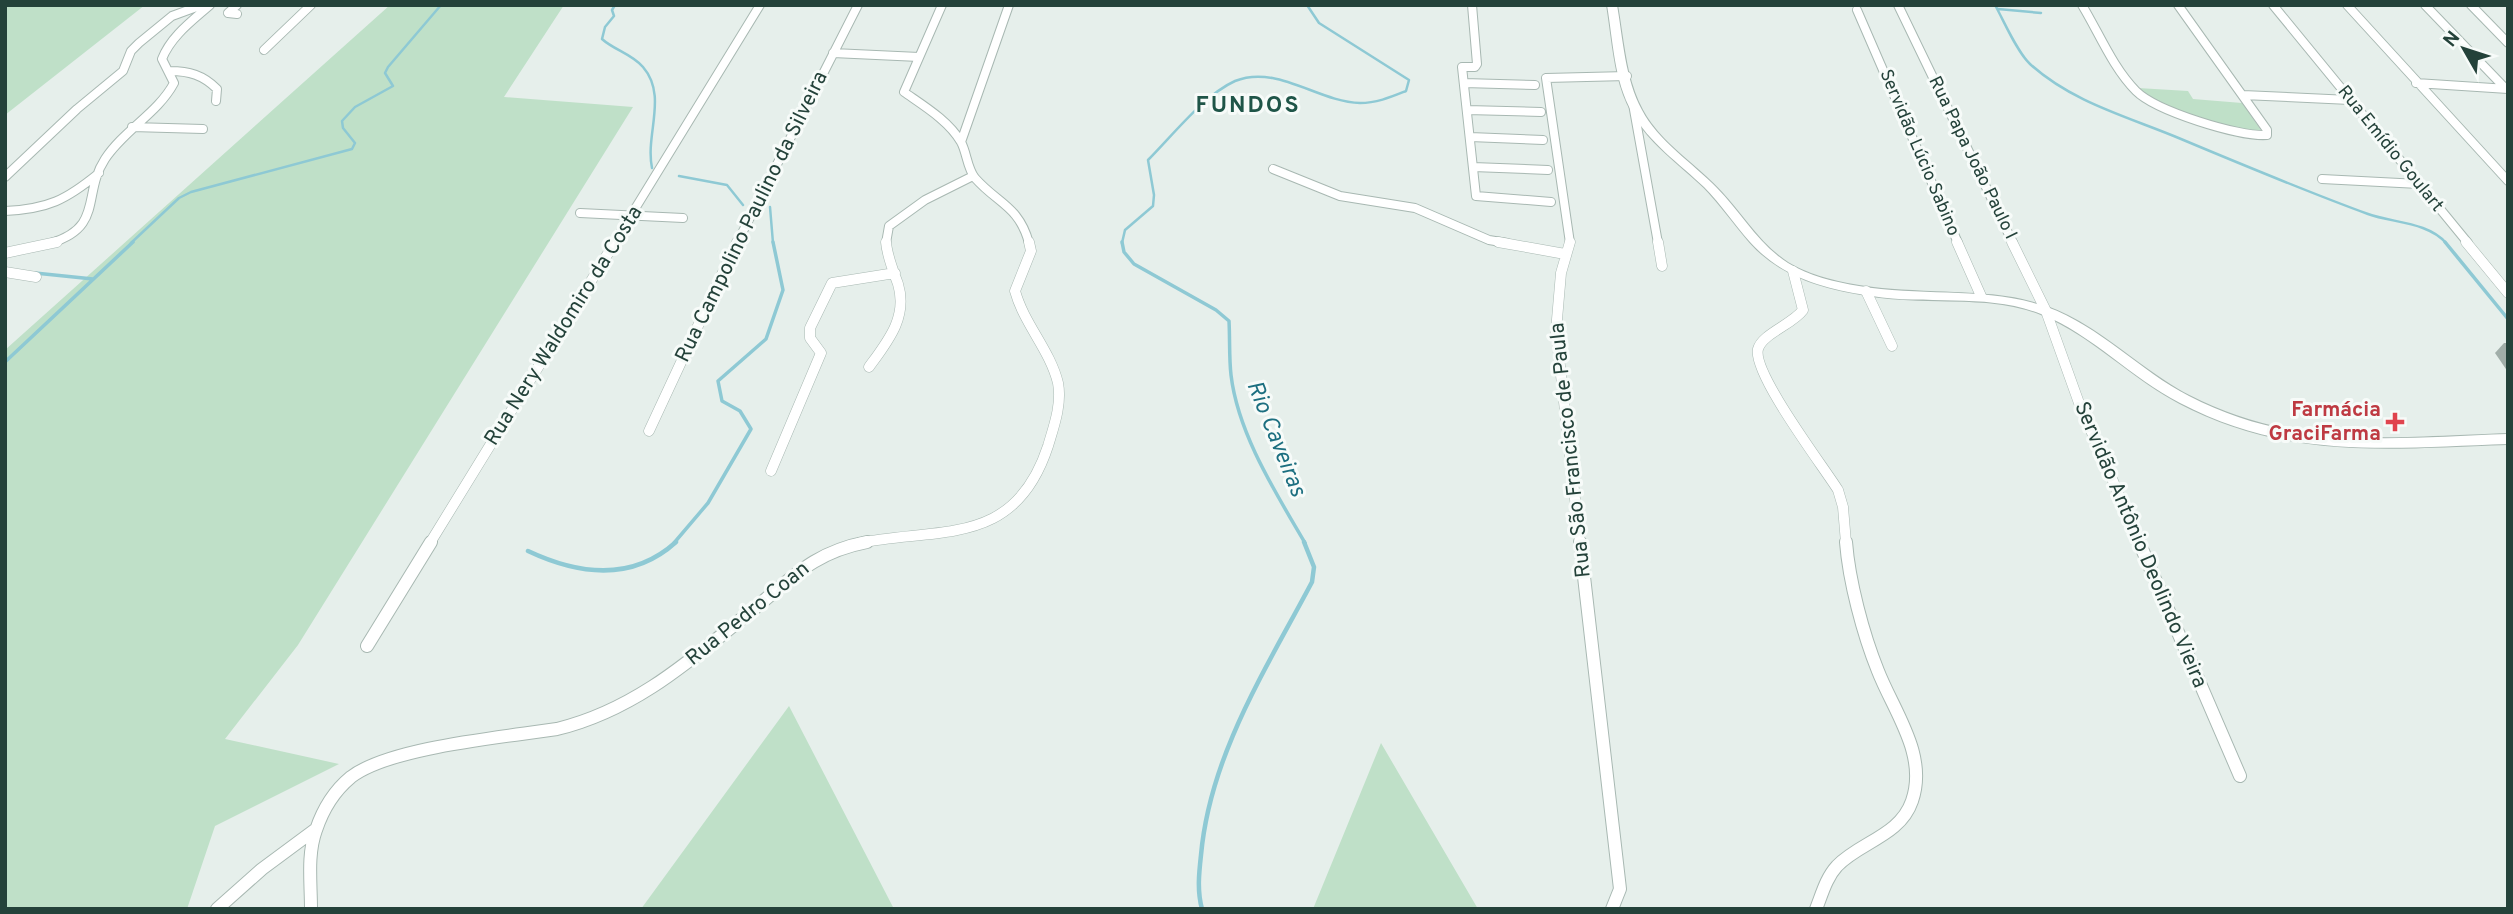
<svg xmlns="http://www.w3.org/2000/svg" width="2513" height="914" viewBox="0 0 2513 914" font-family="Overpass,sans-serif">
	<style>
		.green { fill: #bfe0c8 }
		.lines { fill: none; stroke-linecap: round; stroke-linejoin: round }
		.stream-far2 { stroke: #8ec9d4; stroke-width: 2.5 }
		.stream-far1 { stroke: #8ec9d4; stroke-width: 3.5 }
		.stream { stroke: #8ec9d4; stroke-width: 4.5 }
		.minor-far2-casing { stroke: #a8b8b2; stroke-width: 10 }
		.minor-far1-casing { stroke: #a8b8b2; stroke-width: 11 }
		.minor-casing { stroke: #a8b8b2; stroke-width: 14 }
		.tertiary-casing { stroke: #a8b8b2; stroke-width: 2 }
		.minor-far2 { stroke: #fff; stroke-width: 8 }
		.minor-far1 { stroke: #fff; stroke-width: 10 }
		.minor { stroke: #fff; stroke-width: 12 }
		.tertiary { fill: #fff; fill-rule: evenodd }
		.wall { fill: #a1aea9 }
		.health-dot { fill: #e0444e; stroke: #f7fbf9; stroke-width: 2.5 }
		.labels { text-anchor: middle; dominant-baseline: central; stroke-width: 6; stroke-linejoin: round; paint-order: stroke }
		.far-street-label { font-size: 18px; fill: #24423a; stroke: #f7fbf9 }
		.street-label { font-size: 21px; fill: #24423a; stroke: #f7fbf9 }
		.health-label { font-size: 21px; font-weight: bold; fill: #be3a42; stroke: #f7fbf9; text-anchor: end }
		.far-district-label { font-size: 23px; font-weight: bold; letter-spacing: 2px; fill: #1f5548; stroke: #f7fbf9 }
		.water-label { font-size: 23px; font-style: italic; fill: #1c6f80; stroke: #f7fbf9 }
	</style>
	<rect width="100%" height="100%" fill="#e6efeb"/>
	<path class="green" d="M 5,5 L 145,5 L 5,115 Z
		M 390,5 L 564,5 L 504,97 L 633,107 L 298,645 L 225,739 L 339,764 L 215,826 L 187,909 L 5,909 L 5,350 Z
		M 2138,88 L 2188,91 L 2193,99 L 2242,103 L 2263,133 L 2235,131 L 2150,99 Z
		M 789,706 L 894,909 L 641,909 Z
		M 1381,743 L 1478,909 L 1313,909 Z"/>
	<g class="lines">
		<path class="stream-far2" d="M 615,5 L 612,10 L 614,16 L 605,27 L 602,39 C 614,50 632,54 643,67 C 668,96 645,134 652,168
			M 1995,5 C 2004,21 2017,52 2030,64 C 2073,103 2129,117 2181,139 C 2243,165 2305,191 2368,214 C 2393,223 2428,222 2446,243
			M 1998,9 L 2041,13
			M 679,176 L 727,185 L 743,205
			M 770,207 L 773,243
			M 131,243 L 179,198 L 191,192 L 352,149 L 355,143 L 343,128 L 342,121 L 355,107 L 393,86 L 385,73 L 388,67 L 441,5
			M 1122,243 L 1125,230 L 1153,206 L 1154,195 L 1148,160 C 1172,136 1204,95 1235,81 C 1277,64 1318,102 1360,103 C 1377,103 1391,97 1406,91 L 1409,80 L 1319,23 L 1307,5"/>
		<path class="stream-far1" d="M 1122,242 L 1124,252 L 1134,264 L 1216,310 L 1229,321 C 1230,339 1229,358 1231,375 C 1238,434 1276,493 1305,543
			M 2445,242 L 2508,319
			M 35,273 L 93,279
			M 5,362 L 133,242
			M 674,543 L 708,503 L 751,429 L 740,411 L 722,401 L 718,381 L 766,339 L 783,290 L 773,242"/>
		<path class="stream" d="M 528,551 C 579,575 632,582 676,542
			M 1202,909 C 1197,891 1199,873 1201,855 C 1210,755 1266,669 1312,582 L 1314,567 L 1304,542"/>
		<defs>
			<path id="minor-far2" d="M 237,5 L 228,13 L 237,14
				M 942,5 L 904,92 C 924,106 949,121 961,142 C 967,153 967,168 975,178 C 998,204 1019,206 1029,243
				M 1472,5 L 1477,64 L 1475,67 L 1462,67 L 1476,196 L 1551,202
				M 1898,5 L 2013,243
				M 2082,5 C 2099,33 2113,68 2136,91 C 2156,111 2239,137 2267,135 L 2267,130 L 2178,5
				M 2273,5 L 2468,243
				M 2347,5 L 2508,181
				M 2425,5 L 2505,88
				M 2471,5 L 2508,43
				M 1857,10 L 1958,243
				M 264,50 L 311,5
				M 833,53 L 919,57
				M 170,71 C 189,71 203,75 217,89 L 216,101
				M 1464,83 L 1535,85
				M 2416,83 L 2508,89
				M 2243,95 L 2350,100
				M 1633,104 L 1658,243
				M 1467,110 L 1541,112
				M 132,127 L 203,129
				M 1470,137 L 1543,140
				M 961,142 L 1009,5
				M 1473,167 L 1548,170
				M 1273,169 L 1340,196 L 1415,208 L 1489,240 L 1507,243
				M 5,177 L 77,109 L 123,71 L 131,51 L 139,43 L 172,16 L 202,5
				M 2322,179 L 2419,184
				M 5,211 C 48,209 66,200 99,173
				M 580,213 L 683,218
				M 51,243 C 104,227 82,194 105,159 C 124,130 158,113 174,83 L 162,59 C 171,36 192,21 210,5
				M 614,243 L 760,5
				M 737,243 L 858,5
				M 886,243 L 889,226 L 925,200 L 973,176
				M 1570,243 L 1546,78 L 1627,76"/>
			<path id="minor-far1" d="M 1498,242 L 1565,254
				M 1570,242 L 1561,273 L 1556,331 L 1580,543
				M 1658,242 L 1662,266
				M 1957,242 L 1981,296
				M 2012,242 L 2046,311 L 2079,403 L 2140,543
				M 2466,242 L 2508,293
				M 5,253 L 57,242
				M 1793,271 L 1803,310 C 1793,324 1762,334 1758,349 C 1752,373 1823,466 1838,490 L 1843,507 L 1846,543
				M 5,272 L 36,277
				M 1866,291 L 1892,346
				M 869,367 C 888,341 908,317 898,284 C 893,270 887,256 886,242
				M 649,431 L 737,242
				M 771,471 L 821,353 L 810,338 L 810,328 L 832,283 L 895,273
				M 430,543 L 615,242
				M 859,543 C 942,527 1015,547 1048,446 C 1054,426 1062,404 1058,383 C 1050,350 1024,324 1015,291 L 1031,251 L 1029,242"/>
			<path id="minor" d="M 1580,542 L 1620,889 L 1612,909
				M 2139,542 L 2240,776
				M 367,646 L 431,542
				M 217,909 L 262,869 L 316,829
				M 311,909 C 311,882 307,855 316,830 C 323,809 334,791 351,777 C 390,747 505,737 557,729 C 636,710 693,658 755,608 C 794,576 815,552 867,542
				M 1816,909 C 1822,894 1826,878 1837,866 C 1860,842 1900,836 1912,801 C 1928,755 1894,712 1878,671 C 1863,634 1849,581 1846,542"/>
			<path id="tertiary" d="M 1607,5 L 1617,5 C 1623,39 1625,79 1642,110 C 1658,141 1693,163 1717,188 C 1741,212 1758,244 1788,263 C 1809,276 1835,282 1859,286 C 1922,297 1987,286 2047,307 C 2100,326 2140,371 2189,396 C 2296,451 2393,438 2508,434 L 2508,444 C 2389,448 2289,460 2180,403 C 2131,378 2093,335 2041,314 C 1988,293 1928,305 1872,296 C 1826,289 1782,278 1750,242 C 1734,224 1721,204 1704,187 C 1680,164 1648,142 1632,112 C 1614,81 1613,40 1607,5 Z"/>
		</defs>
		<use href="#minor-far2" class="minor-far2-casing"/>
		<use href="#minor-far1" class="minor-far1-casing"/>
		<use href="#minor" class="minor-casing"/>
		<use href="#tertiary" class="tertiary-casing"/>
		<use href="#minor-far2" class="minor-far2"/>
		<use href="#minor-far1" class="minor-far1"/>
		<use href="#minor" class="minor"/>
		<use href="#tertiary" class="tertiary"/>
	</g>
	<path class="wall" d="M 2504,343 L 2508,343 L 2508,372 L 2495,353 Z"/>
	<path class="health-dot" d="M2391.5 411.5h7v7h7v7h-7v7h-7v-7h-7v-7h7z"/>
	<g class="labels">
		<g class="far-street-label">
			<text transform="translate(2390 149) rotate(51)">Rua Emídio Goulart</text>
			<text transform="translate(1919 153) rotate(67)">Servidão Lúcio Sabino</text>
			<text transform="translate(1972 158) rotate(64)">Rua Papa João Paulo I</text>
		</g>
		<g class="street-label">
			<text transform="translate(752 217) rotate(-64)">Rua Campolino Paulino da Silveira</text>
			<text transform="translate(564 326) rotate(-58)">Rua Nery Waldomiro da Costa</text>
			<text transform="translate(1571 450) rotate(-96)">Rua São Francisco de Paula</text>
			<text transform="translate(2140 545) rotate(67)">Servidão Antônio Deolindo Vieira</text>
			<text transform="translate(748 614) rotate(-39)">Rua Pedro Coan</text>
		</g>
		<g class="health-label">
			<text x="2381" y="410">Farmácia<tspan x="2381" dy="24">GraciFarma</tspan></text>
		</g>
		<g class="far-district-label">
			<text x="1248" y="106">FUNDOS</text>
		</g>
		<g class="water-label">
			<text transform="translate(1275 439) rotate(68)">Rio Caveiras</text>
		</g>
	</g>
	<rect width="2513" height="914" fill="none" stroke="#24423a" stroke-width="14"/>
	<g transform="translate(2464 49) rotate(309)" stroke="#f7fbf9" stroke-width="5" paint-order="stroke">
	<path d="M0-5L12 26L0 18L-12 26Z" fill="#24423a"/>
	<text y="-10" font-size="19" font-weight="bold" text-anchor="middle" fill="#24423a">N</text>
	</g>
</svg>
